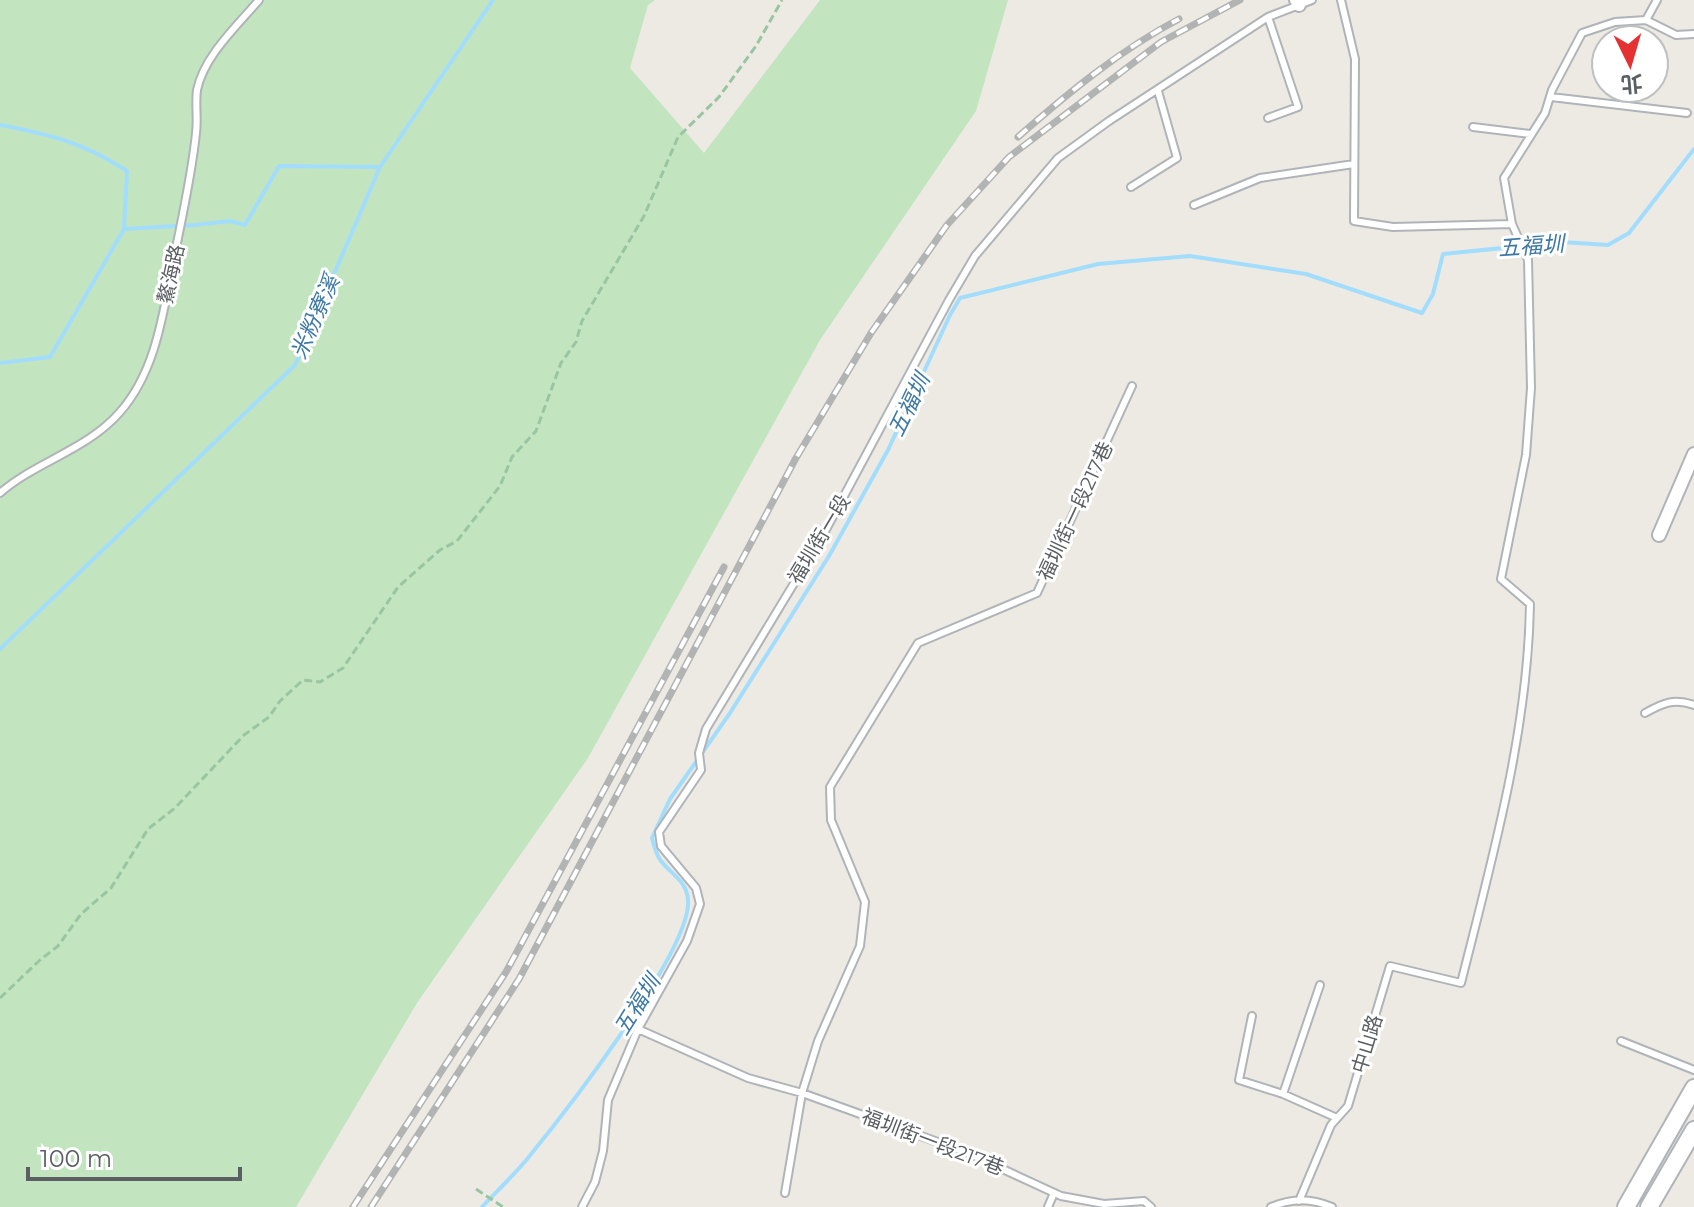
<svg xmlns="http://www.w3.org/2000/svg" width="1694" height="1207" viewBox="0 0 1694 1207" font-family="Montserrat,'Noto Sans TC',sans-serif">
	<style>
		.green { fill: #c2e5bf }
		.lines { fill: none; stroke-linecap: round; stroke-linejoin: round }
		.stream { stroke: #a3ddfd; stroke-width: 4 }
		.service-casing { stroke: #b0b4b8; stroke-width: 10 }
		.minor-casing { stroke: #b0b4b8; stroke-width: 16 }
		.tertiary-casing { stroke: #b0b4b8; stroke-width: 20 }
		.path { stroke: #99c5a2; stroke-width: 3; stroke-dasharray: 8 4; stroke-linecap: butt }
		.service { stroke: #fff; stroke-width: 6 }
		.minor { stroke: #fff; stroke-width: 12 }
		.tertiary { stroke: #fff; stroke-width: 16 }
		.rail-casing { stroke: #b2b3b3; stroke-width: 7 }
		.rail { stroke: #fff; stroke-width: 4; stroke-dasharray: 12; stroke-linecap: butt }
		.labels { text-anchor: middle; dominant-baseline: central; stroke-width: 6; stroke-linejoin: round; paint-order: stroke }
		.street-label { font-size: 20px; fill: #5b5f63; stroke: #fff }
		.water-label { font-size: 22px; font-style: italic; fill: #3e79a6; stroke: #fff }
	</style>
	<rect width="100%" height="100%" fill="#edeae3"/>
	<path class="green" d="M 0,0 L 655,0 L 648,5 L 630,68 L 704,153 L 820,0 L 1008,0 L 976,111 L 820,340 L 588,758 L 417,1003 L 296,1207 L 0,1207 Z"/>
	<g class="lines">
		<path class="stream" d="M 0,125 C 52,135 82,142 127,171 L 124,228
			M 0,363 L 50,357 L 124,229 L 195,225 L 230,221 L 245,225 L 279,166 L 380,167
			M 0,649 L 295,365 L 380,167 L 493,0
			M 482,1207 C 497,1191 514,1175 528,1158 C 563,1115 692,950 688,900 C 687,881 671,874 661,861 C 656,855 654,845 652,838 L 670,799 L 730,713 L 829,556 L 888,450 L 950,315 L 960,298 L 1098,264 L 1190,256 L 1306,274 L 1422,313 L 1433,294 L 1443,254 L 1562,242 L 1608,245 L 1629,233 L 1694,149"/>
		<defs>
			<path id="service" d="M 1341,0 L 1355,59 L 1354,221 L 1393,227 L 1512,224
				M 1268,17 L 1298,107 L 1268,118
				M 1646,20 L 1676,35 L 1694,34
				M 1551,97 L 1687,113
				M 1473,127 L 1530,134
				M 1131,187 L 1177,158 L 1158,91
				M 1194,205 L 1260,178 L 1354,164
				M 0,493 C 37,461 87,450 120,412 C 158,369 164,306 175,253 C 183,213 192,173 196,133 C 198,119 195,104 197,90 C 204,56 237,26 259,0
				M 1645,713 C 1663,703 1674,698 1694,705
				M 1252,1016 L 1239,1080 L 1283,1094 L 1337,1118
				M 638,1029 L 748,1078 L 802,1093 L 968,1153 L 1061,1196 L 1104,1204 L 1144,1201 L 1151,1207
				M 1621,1041 L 1694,1070
				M 1283,1094 L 1320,985
				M 785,1193 L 802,1093 L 818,1041 L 860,946 L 865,902 L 831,820 L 830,787 L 918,643 L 1037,593 L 1132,386
				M 1299,1201 L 1331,1125 L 1348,1106 L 1390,966 L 1461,983 C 1492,859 1528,732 1530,604 L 1501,579 L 1526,455 L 1531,388 L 1528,260 L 1512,224 L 1504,178 L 1545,113 L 1552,90 L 1582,33 L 1615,22 L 1646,20 L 1657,0
				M 582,1207 L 595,1182 L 603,1151 L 608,1100 L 638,1029 L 687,941 L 700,904 L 696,888 L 661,846 L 659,832 L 701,770 L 699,753 L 706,729 L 822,537 L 949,300 L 975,256 L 1058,158 L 1109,121 L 1268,17 L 1312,0
				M 1048,1207 L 1054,1193
				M 1271,1207 C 1293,1198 1310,1198 1332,1207"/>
			<path id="minor" d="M 1296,0 L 1299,5
				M 1659,535 L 1694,454"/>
			<path id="tertiary" d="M 1626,1207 L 1694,1088
				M 1649,1207 L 1694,1130"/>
		</defs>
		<use href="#service" class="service-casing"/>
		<use href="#minor" class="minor-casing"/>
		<use href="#tertiary" class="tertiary-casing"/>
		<path class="path" d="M 0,998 L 40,960 L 58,946 L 81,914 L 111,888 L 148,829 L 175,808 L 244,735 L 269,717 L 280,701 L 303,680 L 320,682 L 343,668 L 398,587 L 440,550 L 457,541 L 500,486 L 512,457 L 536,431 L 561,363 L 576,342 L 582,321 L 644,216 L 678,137 L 719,97 L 756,46 L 782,0
			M 476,1189 L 503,1207"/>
		<use href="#service" class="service"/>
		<use href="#minor" class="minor"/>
		<use href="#tertiary" class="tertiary"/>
		<defs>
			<path id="rail" d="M 1018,137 C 1068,93 1120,50 1179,19
				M 353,1207 L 506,972 L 724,567
				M 371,1207 L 519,979 L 796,458 L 871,333 L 947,225 L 1009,157 L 1161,42 L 1240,0"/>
		</defs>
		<use href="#rail" class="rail-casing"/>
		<use href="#rail" class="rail"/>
	</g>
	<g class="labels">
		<g class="street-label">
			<text transform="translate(171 274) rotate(-78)">鰲海路</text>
			<text transform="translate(1075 511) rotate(-65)">福圳街一段217巷</text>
			<text transform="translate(819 539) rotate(-59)">福圳街一段</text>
			<text transform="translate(1367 1044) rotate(-73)">中山路</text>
			<text transform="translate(933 1142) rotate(21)">福圳街一段217巷</text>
		</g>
		<g class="water-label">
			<text transform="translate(1531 246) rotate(-4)">五福圳</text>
			<text transform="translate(315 317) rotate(-66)">米粉寮溪</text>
			<text transform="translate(909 405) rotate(-64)">五福圳</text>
			<text transform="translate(637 1005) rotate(-58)">五福圳</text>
		</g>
	</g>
	<g transform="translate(1630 64) rotate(175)"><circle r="38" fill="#ffffff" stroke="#bdbfc1" stroke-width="2"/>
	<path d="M0-6L14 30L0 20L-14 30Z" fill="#e53132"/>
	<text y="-12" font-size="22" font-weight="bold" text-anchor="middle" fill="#5b5f63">北</text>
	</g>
	<path d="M28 1167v12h212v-12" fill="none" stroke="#5b5f63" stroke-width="4"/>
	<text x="40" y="1167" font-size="24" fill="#5b5f63" stroke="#ffffff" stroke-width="6" paint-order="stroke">100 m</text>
</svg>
